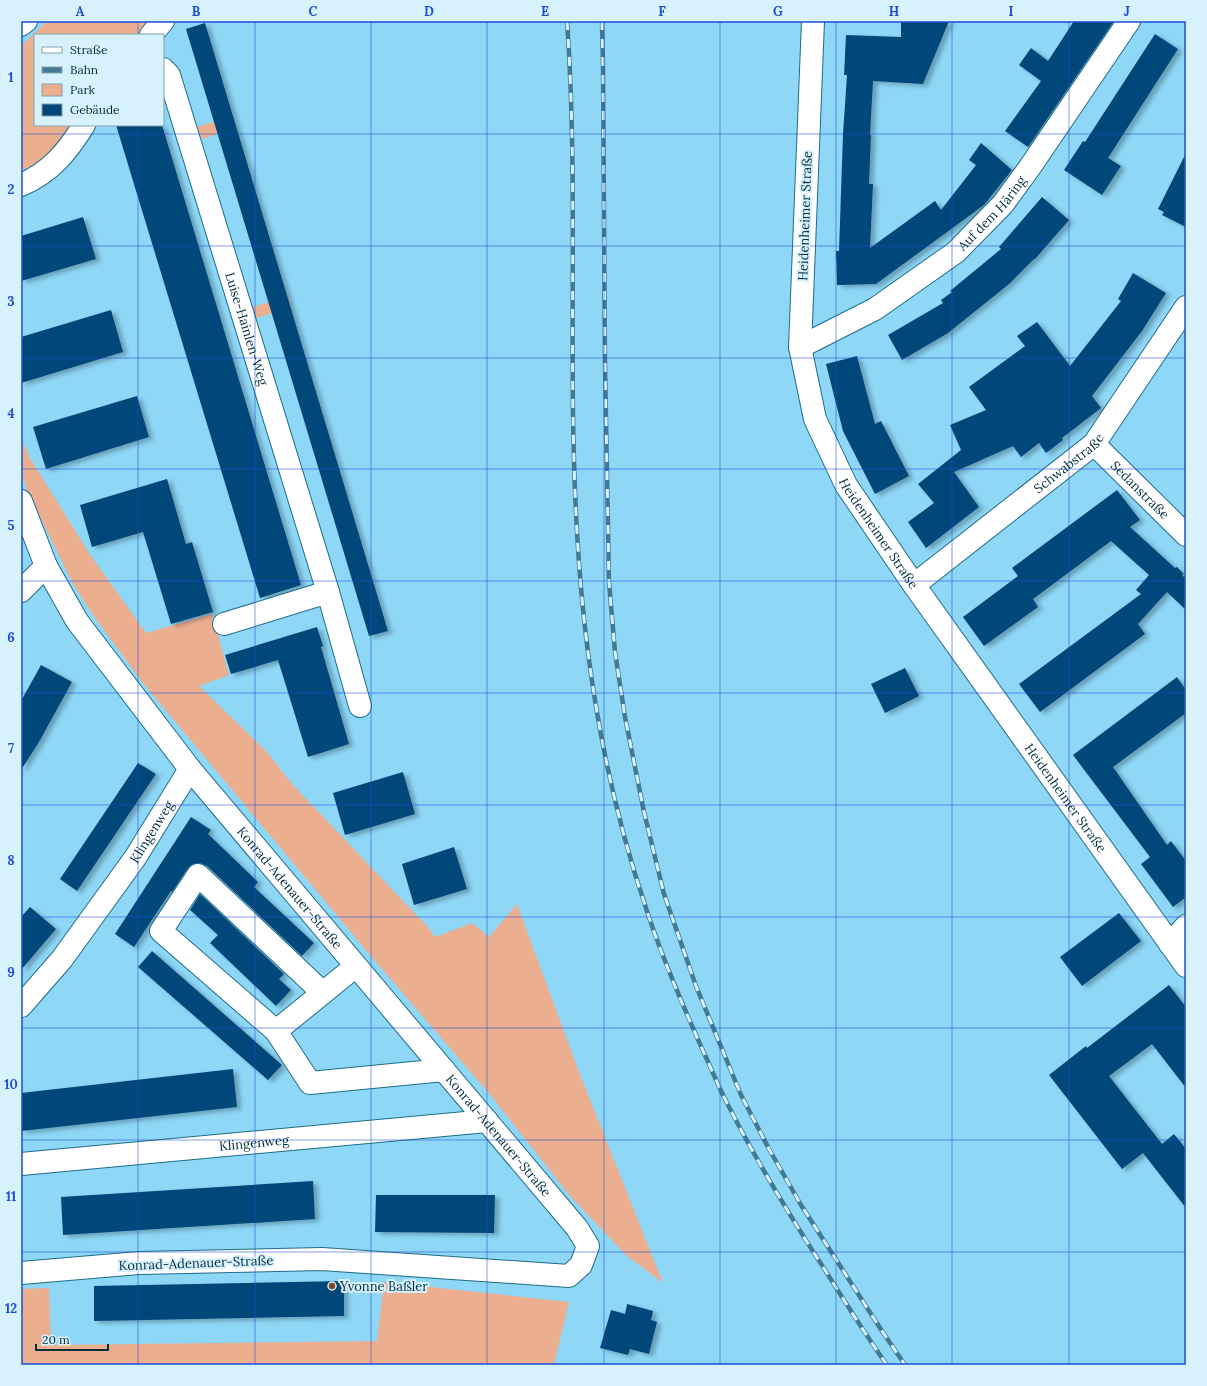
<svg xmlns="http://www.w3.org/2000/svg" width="1207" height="1386" viewBox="0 0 1207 1386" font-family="Lora,serif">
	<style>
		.green { fill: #ebae8f }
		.building { fill: #00477a; filter: url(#shadow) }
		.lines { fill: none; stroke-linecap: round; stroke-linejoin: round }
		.minor-casing { stroke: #1f6c89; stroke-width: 24 }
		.minor { stroke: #fff; stroke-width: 22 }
		.rail-casing { stroke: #417a92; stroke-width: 4.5 }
		.rail { stroke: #d7f1fd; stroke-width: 3; stroke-dasharray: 9; stroke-linecap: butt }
		.grid { fill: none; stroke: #1d4ed8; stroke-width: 1; stroke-opacity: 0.55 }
		.poi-dot { fill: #89441b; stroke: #d7f1fd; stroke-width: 1.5 }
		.labels { text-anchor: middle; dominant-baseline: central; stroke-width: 4; stroke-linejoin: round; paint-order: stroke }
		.street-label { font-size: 13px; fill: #012d3d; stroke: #d7f1fd }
		.poi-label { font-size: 13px; fill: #012d3d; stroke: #d7f1fd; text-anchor: start }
		.neatline { fill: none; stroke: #1d4ed8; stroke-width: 1.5 }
		.grid-label { font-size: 13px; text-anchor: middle; font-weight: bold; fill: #1d4ed8 }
	</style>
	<defs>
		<filter id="shadow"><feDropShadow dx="4.5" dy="2.5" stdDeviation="2" flood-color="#0004"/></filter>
	</defs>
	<rect width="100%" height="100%" fill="#8ed7f7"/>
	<path class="green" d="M 47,21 L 150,21 L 137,35 L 35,35 L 35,125 L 72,125 C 61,140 40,166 21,170 L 21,46 Z
		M 233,116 L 236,128 L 202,139 L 197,127 Z
		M 288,296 L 291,307 L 257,318 L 253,307 Z
		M 21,438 L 30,458 L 89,553 L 146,633 L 212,614 L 229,675 L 199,686 L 266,751 L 293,785 L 427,926 L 435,937 L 472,923 L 489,937 L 517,904 L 579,1072 L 663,1283 L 626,1255 L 570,1196 L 492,1097 L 370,955 L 143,683 L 95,618 L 73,584 L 27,490 L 21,471 Z
		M 384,1282 L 569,1302 L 554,1365 L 21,1365 L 21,1289 L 49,1288 L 51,1345 L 377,1341 Z"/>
	<path class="building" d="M 901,21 L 949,21 L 923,84 L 873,81 L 870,135 L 871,135 L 869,184 L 873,184 L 870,248 L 935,201 L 941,210 L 976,165 L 969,160 L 981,143 L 1012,170 L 984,205 L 876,284 L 837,285 L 836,251 L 839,251 L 843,134 L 847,75 L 844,75 L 846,35 L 901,37 Z
		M 1074,21 L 1114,21 L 1028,147 L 1005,131 L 1041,81 L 1019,65 L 1031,48 L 1048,61 Z
		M 205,23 L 388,631 L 369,636 L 186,29 Z
		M 1155,34 L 1178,49 L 1108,158 L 1121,166 L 1102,195 L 1064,170 L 1083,141 L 1085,142 Z
		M 116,125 L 162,125 L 301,585 L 260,598 Z
		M 1186,153 L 1186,227 L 1162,215 L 1164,212 L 1158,209 Z
		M 1042,197 L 1069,220 L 1035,259 L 1034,259 L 1009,284 L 948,333 L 902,360 L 888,335 L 943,303 L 941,300 L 952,292 L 950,291 L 1001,249 L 999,247 Z
		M 83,217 L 96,259 L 21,281 L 21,236 Z
		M 1133,273 L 1166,293 L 1142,331 L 1092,396 L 1101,408 L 1062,438 L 1063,440 L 1046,453 L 1039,443 L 1021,457 L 1013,446 L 954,472 L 979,507 L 926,548 L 908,522 L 934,503 L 918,484 L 961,450 L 950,425 L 986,410 L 969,387 L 1025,346 L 1017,336 L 1037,322 L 1070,366 L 1121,301 L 1118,299 Z
		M 111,310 L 123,352 L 21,383 L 21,337 Z
		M 857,356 L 875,424 L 881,421 L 909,476 L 875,494 L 843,431 L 826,364 Z
		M 137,396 L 149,437 L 46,469 L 33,427 Z
		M 167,479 L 186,544 L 192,542 L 213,612 L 171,624 L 143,532 L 92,547 L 80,505 Z
		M 1117,490 L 1140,520 L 1130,527 L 1175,568 L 1177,567 L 1184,574 L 1182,575 L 1186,579 L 1186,610 L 1167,592 L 1138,624 L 1145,634 L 1040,712 L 1019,684 L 1141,594 L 1136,590 L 1149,575 L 1111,541 L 1033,599 L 1038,607 L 984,646 L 963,617 L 1018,576 L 1012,568 Z
		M 317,627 L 323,646 L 321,647 L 349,744 L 308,757 L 278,660 L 231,674 L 225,655 Z
		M 41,665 L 72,682 L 39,742 L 21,770 L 21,701 Z
		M 905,668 L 919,696 L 885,713 L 871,684 Z
		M 1177,677 L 1186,690 L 1186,713 L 1113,767 L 1167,845 L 1171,841 L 1186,861 L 1186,897 L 1173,907 L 1141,864 L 1150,857 L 1073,755 Z
		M 138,763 L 156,774 L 77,891 L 60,879 Z
		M 403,772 L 415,814 L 345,835 L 333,793 Z
		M 191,817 L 211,830 L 208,834 L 258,882 L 254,887 L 314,943 L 302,956 L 207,866 L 200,863 L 193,864 L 188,868 L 172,892 L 171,891 L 134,947 L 115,934 Z
		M 454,847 L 467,889 L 414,905 L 402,864 Z
		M 200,894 L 284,974 L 279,979 L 291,990 L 276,1006 L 210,943 L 218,935 L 190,910 Z
		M 30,907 L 56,929 L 21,970 L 21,917 Z
		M 1119,913 L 1141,941 L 1082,986 L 1060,957 Z
		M 152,951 L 282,1065 L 268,1080 L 138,967 Z
		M 1169,985 L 1186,1007 L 1186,1088 L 1152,1044 L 1109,1076 L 1162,1144 L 1174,1134 L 1186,1149 L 1186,1208 L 1143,1153 L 1122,1169 L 1049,1075 L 1086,1046 L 1087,1048 Z
		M 233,1069 L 237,1107 L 21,1131 L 21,1093 Z
		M 313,1181 L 315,1219 L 63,1235 L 61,1197 Z
		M 376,1195 L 495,1195 L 494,1233 L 375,1232 Z
		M 344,1281 L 344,1316 L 94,1321 L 94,1286 Z
		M 627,1304 L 653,1311 L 651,1320 L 657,1322 L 649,1354 L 630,1349 L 628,1355 L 600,1348 L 611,1310 L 625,1314 Z"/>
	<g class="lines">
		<defs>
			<g id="minor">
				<path id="s1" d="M 813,21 L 800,347 L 815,419 L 846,485 L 914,585 L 1186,966"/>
				<path d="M 21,25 L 26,21"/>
				<path d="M 151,35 L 163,21"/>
				<path id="s2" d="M 163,69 L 169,75 L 328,592 L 360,706"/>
				<path d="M 21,185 C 51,172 67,152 84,125"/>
				<path id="s3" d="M 800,347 L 875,309 L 956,252 L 1003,204 L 1030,167 L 1129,21"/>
				<path id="s4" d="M 1094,444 L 1186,535"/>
				<path id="s5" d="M 21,501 L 46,566 L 77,621 L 190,769 L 577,1228 L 588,1246 L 581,1265 L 569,1276 L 322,1259 L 139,1263 L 21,1273"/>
				<path id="s6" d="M 914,585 L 1094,444 L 1186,307"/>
				<path d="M 21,591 L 46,566"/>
				<path d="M 224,624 L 328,592"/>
				<path d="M 1170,944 L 1186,926"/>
				<path d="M 323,993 L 198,875 L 161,931 L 276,1031 L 310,1083 L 444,1070"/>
				<path id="s7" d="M 21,1006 L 62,959 L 135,858 L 190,769"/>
				<path d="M 276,1031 L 356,966"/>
				<path id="s8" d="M 21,1164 L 487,1121"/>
			</g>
		</defs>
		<use href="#minor" class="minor-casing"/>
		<use href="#minor" class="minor"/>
		<defs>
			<path id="rail" d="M 567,21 C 579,191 567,362 577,532 C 584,659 605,787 646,908 C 662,958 683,1006 704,1053 C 712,1070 719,1088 728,1105 C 757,1162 790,1216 825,1270 C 845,1302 865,1334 887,1365
				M 602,21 L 603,67 L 605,365 L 609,582 L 615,652 L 625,717 L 644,812 L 664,894 L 696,986 L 741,1095 L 769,1149 L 801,1205 L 882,1331 L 905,1365"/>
		</defs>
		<use href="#rail" class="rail-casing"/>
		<use href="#rail" class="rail"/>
	</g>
	<path class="grid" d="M 138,21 L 138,35M 255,21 L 255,1365M 371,21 L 371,1365M 487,21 L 487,1365M 604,21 L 604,1365M 720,21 L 720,1365M 836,21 L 836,1365M 952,21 L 952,1365M 1069,21 L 1069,1365M 138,125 L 138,1365M 21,134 L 1186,134M 21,246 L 1186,246M 21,358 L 1186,358M 21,469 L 1186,469M 21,581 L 1186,581M 21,693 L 1186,693M 21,805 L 1186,805M 21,917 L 1186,917M 21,1028 L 1186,1028M 21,1140 L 1186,1140M 21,1252 L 1186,1252"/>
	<circle class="poi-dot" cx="332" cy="1286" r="4"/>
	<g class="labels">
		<g class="street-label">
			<text stroke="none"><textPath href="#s3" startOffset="236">Auf dem Häring</textPath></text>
			<text transform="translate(805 216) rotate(-88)">Heidenheimer Straße</text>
			<text stroke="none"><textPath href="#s2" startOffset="274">Luise-Hainlen-Weg</textPath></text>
			<text stroke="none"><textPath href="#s6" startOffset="197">Schwabstraße</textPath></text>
			<text stroke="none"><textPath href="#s4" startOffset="65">Sedanstraße</textPath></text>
			<text stroke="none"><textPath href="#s1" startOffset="531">Heidenheimer Straße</textPath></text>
			<text stroke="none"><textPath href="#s1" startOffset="855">Heidenheimer Straße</textPath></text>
			<text stroke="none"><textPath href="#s7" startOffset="218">Klingenweg</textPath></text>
			<text stroke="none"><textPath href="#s5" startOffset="474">Konrad-Adenauer-Straße</textPath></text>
			<text stroke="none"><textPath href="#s5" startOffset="798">Konrad-Adenauer-Straße</textPath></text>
			<text stroke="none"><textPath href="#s8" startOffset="234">Klingenweg</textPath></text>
			<text transform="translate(196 1263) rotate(-2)">Konrad-Adenauer-Straße</text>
		</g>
		<g class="poi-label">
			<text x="340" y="1286">Yvonne Baßler</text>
		</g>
	</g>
	<rect width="1207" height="1386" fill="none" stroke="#d7f1fd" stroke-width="44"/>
	<rect x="34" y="34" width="130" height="92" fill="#d7f1fd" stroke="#81a3b0"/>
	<rect x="42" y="47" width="20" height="6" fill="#ffffff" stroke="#81a3b0"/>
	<text x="70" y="54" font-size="12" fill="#012d3d">Straße</text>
	<rect x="42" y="67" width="20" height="6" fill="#417a92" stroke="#81a3b0"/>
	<text x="70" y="74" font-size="12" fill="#012d3d">Bahn</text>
	<rect x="42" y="84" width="20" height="12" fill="#ebae8f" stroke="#81a3b0"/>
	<text x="70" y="94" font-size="12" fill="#012d3d">Park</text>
	<rect x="42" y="104" width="20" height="12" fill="#00477a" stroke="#81a3b0"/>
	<text x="70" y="114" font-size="12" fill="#012d3d">Gebäude</text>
	<path d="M36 1344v6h72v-6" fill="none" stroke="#012d3d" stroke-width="2"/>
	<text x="42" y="1344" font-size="12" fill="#012d3d" stroke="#d7f1fd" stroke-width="3" paint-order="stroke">20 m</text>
	<rect x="22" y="22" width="1163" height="1342" class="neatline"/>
	<g class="grid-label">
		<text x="80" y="16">A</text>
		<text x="196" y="16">B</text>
		<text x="313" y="16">C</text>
		<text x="429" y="16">D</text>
		<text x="545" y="16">E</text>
		<text x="662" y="16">F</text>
		<text x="778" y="16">G</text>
		<text x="894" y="16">H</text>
		<text x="1011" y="16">I</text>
		<text x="1127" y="16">J</text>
		<text x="11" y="82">1</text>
		<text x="11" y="194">2</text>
		<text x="11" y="306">3</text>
		<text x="11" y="418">4</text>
		<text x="11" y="530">5</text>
		<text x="11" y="642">6</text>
		<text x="11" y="753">7</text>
		<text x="11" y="865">8</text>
		<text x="11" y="977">9</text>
		<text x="11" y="1089">10</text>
		<text x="11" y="1201">11</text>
		<text x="11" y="1313">12</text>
	</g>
</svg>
